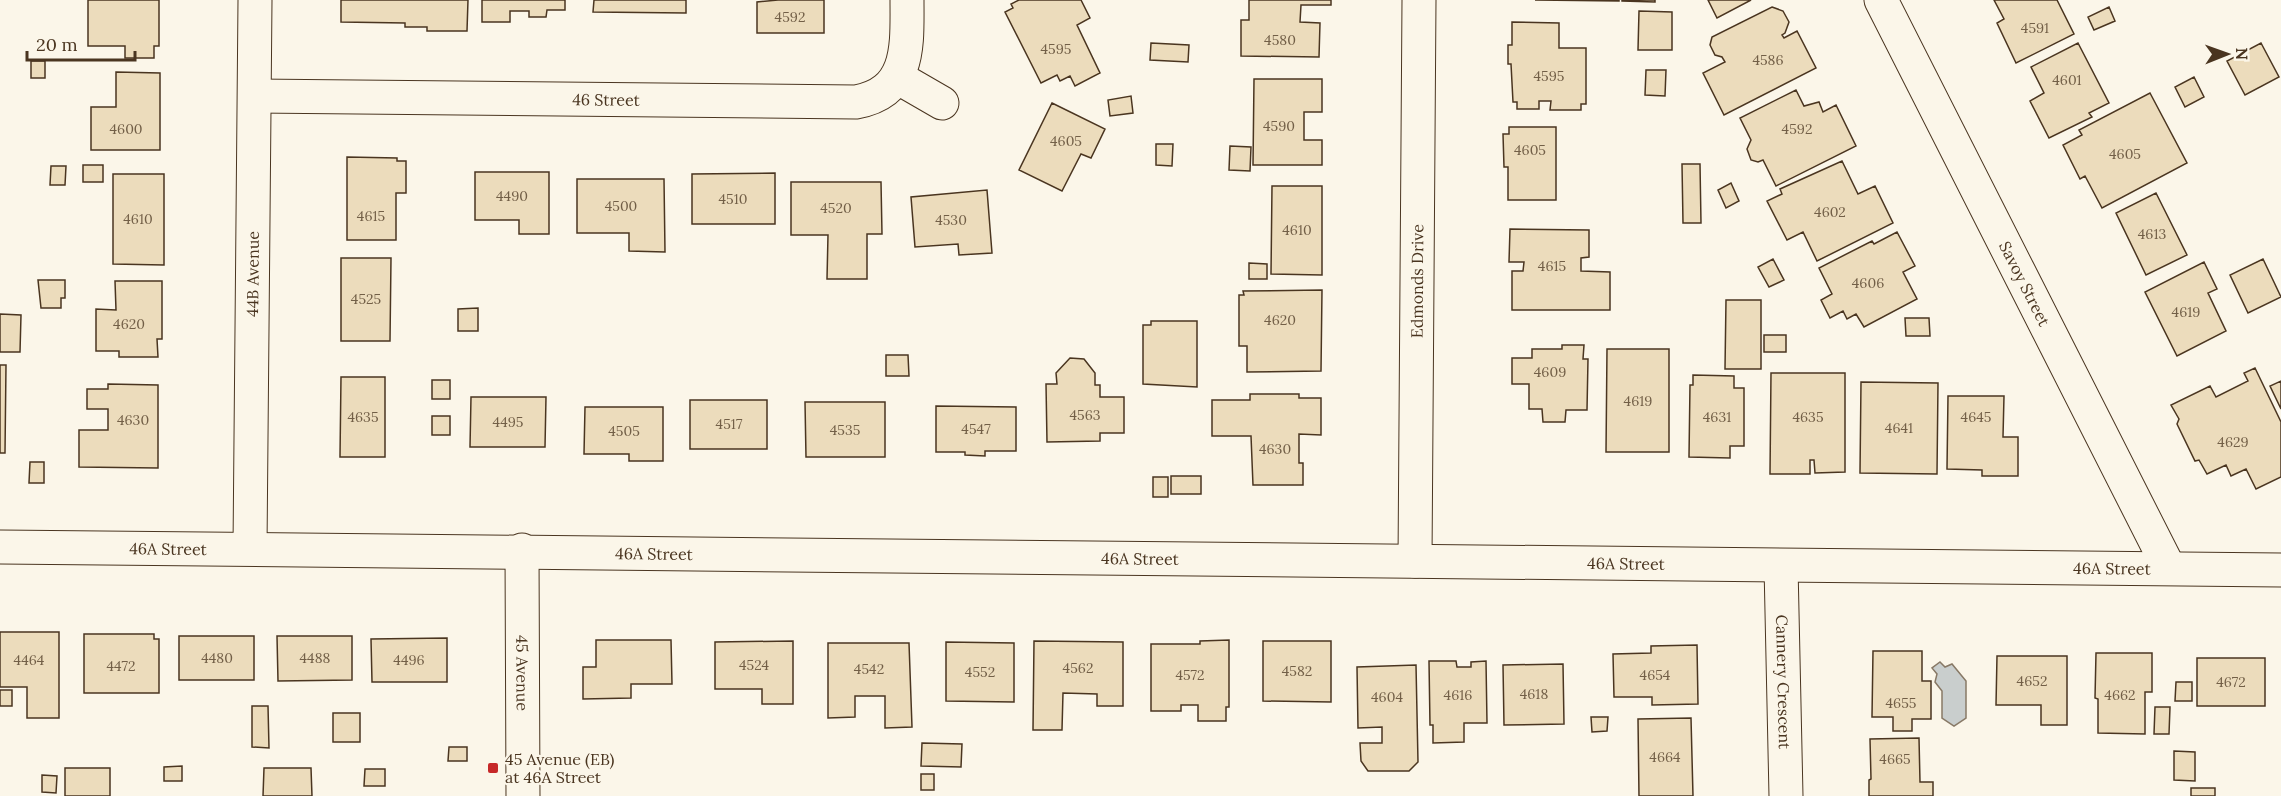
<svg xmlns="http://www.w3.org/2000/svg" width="2281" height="796" viewBox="0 0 2281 796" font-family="Lora,serif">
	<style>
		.water { fill: #c9cecd; stroke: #887966; stroke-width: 1.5 }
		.building { fill: #ecdcbc; stroke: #4a3520; stroke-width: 1.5 }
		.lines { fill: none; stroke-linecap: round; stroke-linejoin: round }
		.minor-casing { stroke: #4a3520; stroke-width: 35 }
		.minor { stroke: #fbf6e9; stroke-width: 33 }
		.poi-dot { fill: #c62828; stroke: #fbf6e9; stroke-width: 2 }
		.labels { text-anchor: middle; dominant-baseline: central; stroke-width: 4.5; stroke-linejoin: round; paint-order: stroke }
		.number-label { font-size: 14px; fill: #725f47 }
		.street-label { font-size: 16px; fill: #4a3520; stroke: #fbf6e9 }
		.poi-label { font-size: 16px; fill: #4a3520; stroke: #fbf6e9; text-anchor: start }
	</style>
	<rect width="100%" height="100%" fill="#fbf6e9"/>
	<path class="water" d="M 1940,662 L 1945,667 L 1952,664 L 1966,681 L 1966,718 L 1954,726 L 1942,718 L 1942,691 L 1935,682 L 1937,674 L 1932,668 Z"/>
	<path class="building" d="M 88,0 L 159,0 L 159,46 L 154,46 L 154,58 L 125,58 L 125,46 L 88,46 Z
		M 341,0 L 468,0 L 467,31 L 427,31 L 427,27 L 405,27 L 405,23 L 341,22 Z
		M 482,0 L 565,0 L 565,10 L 547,10 L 546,17 L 529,17 L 529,11 L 510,11 L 510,22 L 482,22 Z
		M 594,0 L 686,0 L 686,13 L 593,12 Z
		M 778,0 L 824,0 L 824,33 L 757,33 L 757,2 Z
		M 1019,0 L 1081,0 L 1090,18 L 1077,25 L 1100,73 L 1075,86 L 1070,76 L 1060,81 L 1057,75 L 1041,83 L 1005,12 L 1013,8 L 1011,4 Z
		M 1249,0 L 1331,0 L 1331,5 L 1301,5 L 1300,22 L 1320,23 L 1319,57 L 1241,56 L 1241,20 L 1249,20 Z
		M 1535,0 L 1619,0 L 1619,1 Z
		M 1622,0 L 1655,0 L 1655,2 L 1622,1 Z
		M 1708,0 L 1751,0 L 1717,18 Z
		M 1994,0 L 2057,0 L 2074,34 L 2016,63 L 1997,23 L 2004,19 Z
		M 1772,7 L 1783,11 L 1789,22 L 1785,33 L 1782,35 L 1784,38 L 1797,31 L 1816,68 L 1724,115 L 1703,73 L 1725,62 L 1722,57 L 1715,55 L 1710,45 L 1712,37 Z
		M 2109,7 L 2115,21 L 2094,30 L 2088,17 Z
		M 1639,11 L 1672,12 L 1672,50 L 1638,50 Z
		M 1512,22 L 1559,23 L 1559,48 L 1586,48 L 1586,104 L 1581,104 L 1581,110 L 1550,110 L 1551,101 L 1539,101 L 1539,109 L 1517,109 L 1517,102 L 1513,102 L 1511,64 L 1508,64 L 1508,45 L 1512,45 Z
		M 1151,43 L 1189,45 L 1188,62 L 1150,60 Z
		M 2078,43 L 2109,103 L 2089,113 L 2092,117 L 2049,138 L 2030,101 L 2044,93 L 2031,67 Z
		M 2261,43 L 2279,77 L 2245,95 L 2227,61 Z
		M 31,61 L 45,61 L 45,78 L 31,78 Z
		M 1646,70 L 1666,70 L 1665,96 L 1645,95 Z
		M 116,72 L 160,73 L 160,150 L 91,150 L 91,107 L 116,107 Z
		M 2194,77 L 2204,97 L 2185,107 L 2175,87 Z
		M 1254,79 L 1322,79 L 1322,112 L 1304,112 L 1304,140 L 1322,140 L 1322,165 L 1253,165 Z
		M 1796,90 L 1804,106 L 1819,102 L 1823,112 L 1836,105 L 1856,146 L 1776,186 L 1763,160 L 1758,162 L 1751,160 L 1747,149 L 1751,140 L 1740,118 Z
		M 2150,93 L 2187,163 L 2102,208 L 2085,176 L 2080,179 L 2063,145 L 2082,135 L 2079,130 Z
		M 1131,96 L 1133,113 L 1110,116 L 1108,100 Z
		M 1052,103 L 1105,129 L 1091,158 L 1081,154 L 1062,191 L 1019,170 Z
		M 1509,127 L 1556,127 L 1556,200 L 1508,200 L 1508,167 L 1504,167 L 1503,134 L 1509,134 Z
		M 1156,144 L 1173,144 L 1172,166 L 1156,165 Z
		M 1230,146 L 1251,147 L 1250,171 L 1229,170 Z
		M 347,157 L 397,158 L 397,161 L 406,161 L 406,193 L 396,193 L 396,240 L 347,240 Z
		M 1842,161 L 1858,194 L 1875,186 L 1893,223 L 1817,261 L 1803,232 L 1787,240 L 1767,201 L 1782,194 L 1780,189 Z
		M 1682,164 L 1700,164 L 1701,223 L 1683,223 Z
		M 83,165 L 103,165 L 103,182 L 83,182 Z
		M 51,166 L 66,166 L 65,185 L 50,185 Z
		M 475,172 L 549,172 L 549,234 L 519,234 L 519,220 L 475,220 Z
		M 775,173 L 775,224 L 692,224 L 692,174 Z
		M 113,174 L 164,174 L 164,265 L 113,264 Z
		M 577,179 L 664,179 L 665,252 L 629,251 L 629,233 L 577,233 Z
		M 791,182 L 881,182 L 882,234 L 867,234 L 867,279 L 827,279 L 828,235 L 791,235 Z
		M 1731,183 L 1739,201 L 1726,208 L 1718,190 Z
		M 1272,186 L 1322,186 L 1322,275 L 1271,274 Z
		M 987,190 L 992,253 L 959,255 L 958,244 L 915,247 L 911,197 Z
		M 2156,193 L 2187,255 L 2146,275 L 2116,213 Z
		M 1510,229 L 1589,230 L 1589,257 L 1581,258 L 1581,271 L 1610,272 L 1610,310 L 1512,310 L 1512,271 L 1523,271 L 1524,262 L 1509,262 Z
		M 1897,232 L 1915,266 L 1903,272 L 1917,299 L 1864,327 L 1856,314 L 1847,319 L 1843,311 L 1830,318 L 1821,300 L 1832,294 L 1819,268 L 1872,241 L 1874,244 Z
		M 341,258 L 391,258 L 390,341 L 341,341 Z
		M 1773,259 L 1784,280 L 1769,287 L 1758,267 Z
		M 2263,259 L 2281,297 L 2248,313 L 2230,275 Z
		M 2204,262 L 2217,289 L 2208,293 L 2226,331 L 2177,356 L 2145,292 Z
		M 1249,263 L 1267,264 L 1267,279 L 1249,279 Z
		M 38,280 L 65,280 L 65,298 L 61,298 L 61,308 L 41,308 Z
		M 115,281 L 162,281 L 162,339 L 157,339 L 158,357 L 119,357 L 119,351 L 96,351 L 96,309 L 116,310 Z
		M 1322,290 L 1321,371 L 1247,372 L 1247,346 L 1239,346 L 1239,295 L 1244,295 L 1243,291 Z
		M 1726,300 L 1761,300 L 1761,369 L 1725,369 Z
		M 478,308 L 478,331 L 458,331 L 458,309 Z
		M 0,314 L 21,315 L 20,352 L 0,352 Z
		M 1905,318 L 1929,318 L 1930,336 L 1906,336 Z
		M 1151,321 L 1197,321 L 1197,387 L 1143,384 L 1143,325 L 1151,325 Z
		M 1764,335 L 1786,335 L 1786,352 L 1764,352 Z
		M 1562,345 L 1584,345 L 1583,359 L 1588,359 L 1587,410 L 1566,410 L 1565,422 L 1543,422 L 1542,409 L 1529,409 L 1529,384 L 1512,384 L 1512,358 L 1532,358 L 1532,349 L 1562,349 Z
		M 1607,349 L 1669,349 L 1669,452 L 1606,452 Z
		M 886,355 L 908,355 L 909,376 L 886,376 Z
		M 1070,358 L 1084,359 L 1095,373 L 1095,385 L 1100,385 L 1100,397 L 1124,397 L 1124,433 L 1100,433 L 1100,441 L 1047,442 L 1046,384 L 1057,384 L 1056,373 Z
		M 0,365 L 6,365 L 5,453 L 0,453 Z
		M 2255,368 L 2281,422 L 2281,477 L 2256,489 L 2246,469 L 2231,476 L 2226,465 L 2207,474 L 2199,460 L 2195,461 L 2177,424 L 2179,419 L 2171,405 L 2210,386 L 2216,397 L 2248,381 L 2244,373 Z
		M 1771,373 L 1845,373 L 1845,472 L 1815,473 L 1814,460 L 1810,460 L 1810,474 L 1770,474 Z
		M 1693,375 L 1734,376 L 1734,388 L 1744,388 L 1744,446 L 1730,446 L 1730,458 L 1689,457 L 1690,385 L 1693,385 Z
		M 341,377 L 385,377 L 385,457 L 340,457 Z
		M 432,380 L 450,380 L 450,399 L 432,399 Z
		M 2281,381 L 2281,409 L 2270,386 Z
		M 1861,382 L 1938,383 L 1937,474 L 1860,473 Z
		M 108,384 L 158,385 L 158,468 L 79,467 L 79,430 L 108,430 L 108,409 L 87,409 L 87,389 L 108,389 Z
		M 1250,394 L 1299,394 L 1299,398 L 1321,398 L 1321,435 L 1299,434 L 1299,463 L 1303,463 L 1303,485 L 1253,485 L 1251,436 L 1212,436 L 1212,400 L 1250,400 Z
		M 1948,396 L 2004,396 L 2003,437 L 2018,437 L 2018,476 L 1982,476 L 1982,470 L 1947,469 Z
		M 471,397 L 546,397 L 545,447 L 470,447 Z
		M 690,400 L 767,400 L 767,449 L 690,449 Z
		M 805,402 L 885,402 L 885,457 L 806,457 Z
		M 936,406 L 1016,407 L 1016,451 L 985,451 L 985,456 L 965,455 L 965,452 L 936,452 Z
		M 585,407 L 663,407 L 663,461 L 629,461 L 629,454 L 584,454 Z
		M 432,416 L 450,416 L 450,435 L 432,435 Z
		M 30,462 L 44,462 L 44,483 L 29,483 Z
		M 1171,476 L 1201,476 L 1201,494 L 1171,494 Z
		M 1153,477 L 1168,477 L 1168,497 L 1153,497 Z
		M 0,632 L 59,632 L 59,718 L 27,718 L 27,687 L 0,687 Z
		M 84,634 L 154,634 L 154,639 L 159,639 L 159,693 L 84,693 Z
		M 179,636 L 254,636 L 254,680 L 179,680 Z
		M 277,636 L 352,636 L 352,680 L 278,681 Z
		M 447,638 L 447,682 L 372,682 L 371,639 Z
		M 596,640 L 671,640 L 672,684 L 631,684 L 631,698 L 583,699 L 583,667 L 596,667 Z
		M 1229,640 L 1229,707 L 1226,707 L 1226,721 L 1198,721 L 1198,705 L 1181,705 L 1181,711 L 1151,711 L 1151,644 L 1200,644 L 1200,641 Z
		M 793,641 L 793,704 L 762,704 L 762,689 L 715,689 L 715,642 Z
		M 1034,641 L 1123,642 L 1123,706 L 1097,706 L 1097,694 L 1063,693 L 1062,730 L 1033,730 Z
		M 1263,641 L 1331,641 L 1331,702 L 1263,701 Z
		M 946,642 L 1014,643 L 1014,702 L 946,701 Z
		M 828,643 L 909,643 L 912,727 L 885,728 L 885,696 L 855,696 L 855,717 L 828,718 Z
		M 1697,645 L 1698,704 L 1652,705 L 1652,697 L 1614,697 L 1613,654 L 1651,653 L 1651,646 Z
		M 1873,651 L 1922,651 L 1922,681 L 1931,681 L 1931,719 L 1912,719 L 1912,731 L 1893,731 L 1893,717 L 1872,717 Z
		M 2096,653 L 2152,653 L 2152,692 L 2145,692 L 2145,734 L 2098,733 L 2098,699 L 2095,698 Z
		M 1997,656 L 2067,656 L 2067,725 L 2041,725 L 2041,705 L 1996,705 Z
		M 2197,658 L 2265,658 L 2265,706 L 2197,706 Z
		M 1429,661 L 1456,661 L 1457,667 L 1471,667 L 1471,662 L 1486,661 L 1487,723 L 1464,723 L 1464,742 L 1433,743 L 1433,725 L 1430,725 Z
		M 1563,664 L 1564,724 L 1504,725 L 1503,665 Z
		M 1416,665 L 1418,762 L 1409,771 L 1368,771 L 1361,761 L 1360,743 L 1382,743 L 1382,727 L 1358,728 L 1357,667 Z
		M 2176,682 L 2192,682 L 2192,701 L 2175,701 Z
		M 0,690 L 12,690 L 12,706 L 0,706 Z
		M 252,706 L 268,706 L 269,748 L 252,747 Z
		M 2155,707 L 2170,707 L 2169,734 L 2154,734 Z
		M 333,713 L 360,713 L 360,742 L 333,742 Z
		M 1591,717 L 1608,717 L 1607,731 L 1592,732 Z
		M 1691,718 L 1693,796 L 1639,796 L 1638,719 Z
		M 1919,738 L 1920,782 L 1933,782 L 1933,796 L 1869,796 L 1869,780 L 1871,779 L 1870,739 Z
		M 922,743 L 962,744 L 961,767 L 921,766 Z
		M 449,747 L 467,747 L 467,761 L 448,761 Z
		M 2174,751 L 2195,752 L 2195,781 L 2174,780 Z
		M 182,766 L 182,781 L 164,781 L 164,767 Z
		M 65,768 L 110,768 L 110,796 L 65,796 Z
		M 264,768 L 311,768 L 312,796 L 263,796 Z
		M 365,769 L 385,769 L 385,786 L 364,786 Z
		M 921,774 L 934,774 L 934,790 L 921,790 Z
		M 42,775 L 57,776 L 56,793 L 42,792 Z
		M 2191,788 L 2215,788 L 2215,796 L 2191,796 Z"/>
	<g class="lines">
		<defs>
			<g id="minor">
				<path id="s1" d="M 1881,0 L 2169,568"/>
				<path d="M 897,77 L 942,103"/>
				<path id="s2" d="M 255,96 L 856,102 C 911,92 907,45 907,0"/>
				<path id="s3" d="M 0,547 L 2281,570"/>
				<path id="s4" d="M 250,548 L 255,0"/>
				<path id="s5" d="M 522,550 L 523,796"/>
				<path id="s6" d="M 1415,561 L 1419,0"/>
				<path id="s7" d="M 1781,566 L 1786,796"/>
			</g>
		</defs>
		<use href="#minor" class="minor-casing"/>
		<use href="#minor" class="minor"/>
	</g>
	<rect class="poi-dot" x="487" y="762" width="12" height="12" rx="3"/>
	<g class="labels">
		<g class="number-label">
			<text x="790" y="17">4592</text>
			<text x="2035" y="28">4591</text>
			<text x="1280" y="40">4580</text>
			<text x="1056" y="49">4595</text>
			<text x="1768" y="60">4586</text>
			<text x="1549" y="76">4595</text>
			<text x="2067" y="80">4601</text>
			<text x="1279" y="126">4590</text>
			<text x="126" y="129">4600</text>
			<text x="1797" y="129">4592</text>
			<text x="1066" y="141">4605</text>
			<text x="1530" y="150">4605</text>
			<text x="2125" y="154">4605</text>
			<text x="512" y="196">4490</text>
			<text x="733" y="199">4510</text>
			<text x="621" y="206">4500</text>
			<text x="836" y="208">4520</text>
			<text x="1830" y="212">4602</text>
			<text x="371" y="216">4615</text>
			<text x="138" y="219">4610</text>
			<text x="951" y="220">4530</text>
			<text x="1297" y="230">4610</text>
			<text x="2152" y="234">4613</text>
			<text x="1552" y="266">4615</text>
			<text x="1868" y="283">4606</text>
			<text x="366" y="299">4525</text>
			<text x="2186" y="312">4619</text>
			<text x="1280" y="320">4620</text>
			<text x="129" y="324">4620</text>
			<text x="1550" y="372">4609</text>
			<text x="1638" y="401">4619</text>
			<text x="1085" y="415">4563</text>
			<text x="363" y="417">4635</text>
			<text x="1717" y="417">4631</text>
			<text x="1808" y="417">4635</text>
			<text x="1976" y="417">4645</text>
			<text x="133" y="420">4630</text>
			<text x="508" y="422">4495</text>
			<text x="729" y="424">4517</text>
			<text x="1899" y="428">4641</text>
			<text x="976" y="429">4547</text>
			<text x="845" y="430">4535</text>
			<text x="624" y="431">4505</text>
			<text x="2233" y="442">4629</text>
			<text x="1275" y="449">4630</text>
			<text x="217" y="658">4480</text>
			<text x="315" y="658">4488</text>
			<text x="29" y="660">4464</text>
			<text x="409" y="660">4496</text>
			<text x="754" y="665">4524</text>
			<text x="121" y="666">4472</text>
			<text x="1078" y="668">4562</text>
			<text x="869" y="669">4542</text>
			<text x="1297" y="671">4582</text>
			<text x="980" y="672">4552</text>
			<text x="1190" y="675">4572</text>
			<text x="1655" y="675">4654</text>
			<text x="2032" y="681">4652</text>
			<text x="2231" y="682">4672</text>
			<text x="1534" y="694">4618</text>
			<text x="1458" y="695">4616</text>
			<text x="2120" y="695">4662</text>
			<text x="1387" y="697">4604</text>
			<text x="1901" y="703">4655</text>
			<text x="1665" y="757">4664</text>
			<text x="1895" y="759">4665</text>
		</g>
		<g class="street-label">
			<text stroke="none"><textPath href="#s2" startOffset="351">46 Street</textPath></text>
			<text stroke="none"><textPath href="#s4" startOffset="274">44B Avenue</textPath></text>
			<text stroke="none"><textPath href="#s6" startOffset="280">Edmonds Drive</textPath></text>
			<text stroke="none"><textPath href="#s1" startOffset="318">Savoy Street</textPath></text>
			<text stroke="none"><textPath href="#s3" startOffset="168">46A Street</textPath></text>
			<text stroke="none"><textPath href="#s3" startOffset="654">46A Street</textPath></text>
			<text stroke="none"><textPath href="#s3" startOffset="1140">46A Street</textPath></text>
			<text stroke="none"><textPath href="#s3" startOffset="1626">46A Street</textPath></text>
			<text stroke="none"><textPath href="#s3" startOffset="2112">46A Street</textPath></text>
			<text stroke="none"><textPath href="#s5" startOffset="123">45 Avenue</textPath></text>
			<text stroke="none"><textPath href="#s7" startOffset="116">Cannery Crescent</textPath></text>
		</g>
		<g class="poi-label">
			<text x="505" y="759">45 Avenue (EB)<tspan x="505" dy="18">at 46A Street</tspan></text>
		</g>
	</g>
	<g transform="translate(2227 54) rotate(89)" stroke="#fbf6e9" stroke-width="4.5" paint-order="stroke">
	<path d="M0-4.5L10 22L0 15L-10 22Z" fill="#4a3520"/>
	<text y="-9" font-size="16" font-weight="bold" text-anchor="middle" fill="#4a3520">N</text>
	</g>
	<path d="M27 51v9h108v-9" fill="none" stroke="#4a3520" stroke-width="3"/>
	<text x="36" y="51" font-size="18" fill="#4a3520" stroke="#fbf6e9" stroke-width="4.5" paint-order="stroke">20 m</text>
</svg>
